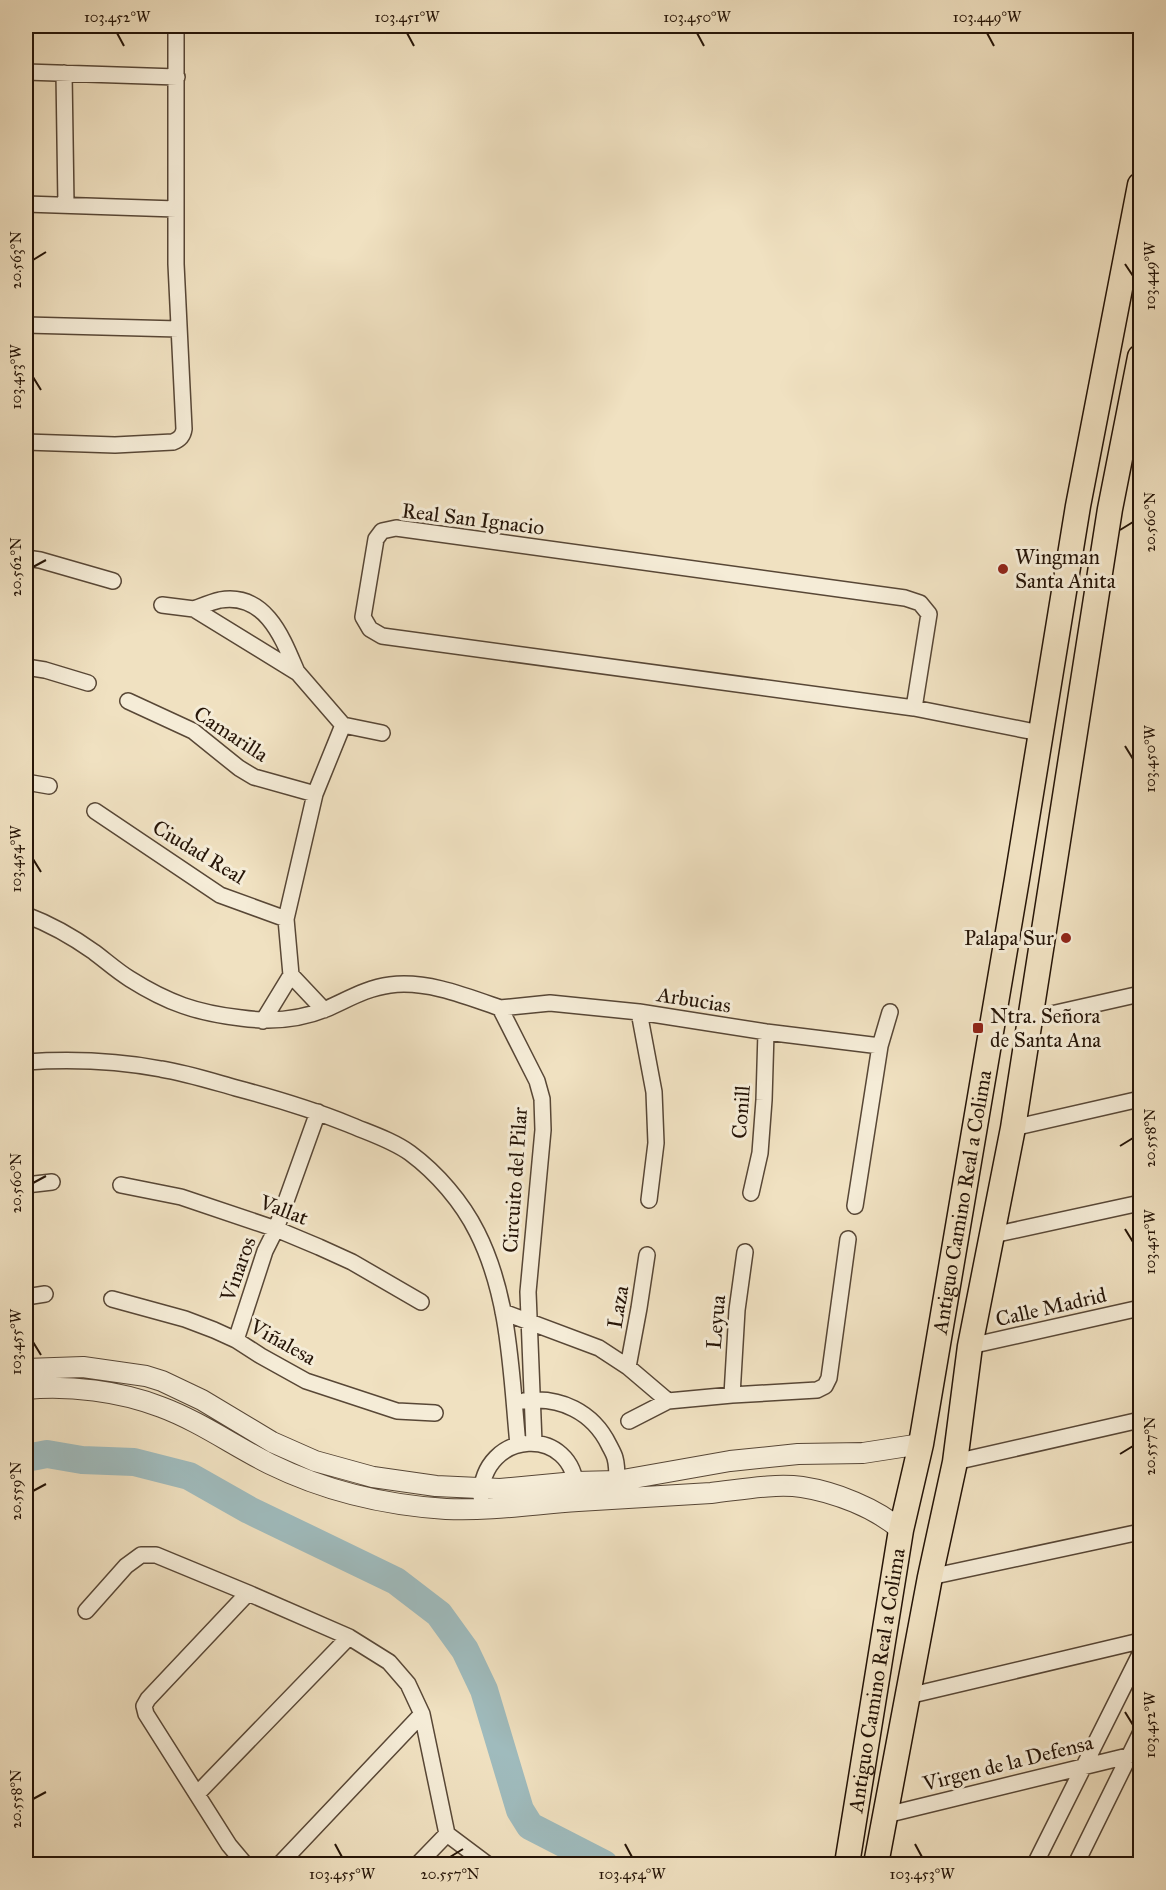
<svg xmlns="http://www.w3.org/2000/svg" width="1166" height="1890" viewBox="0 0 1166 1890" font-family="'IM FELL Great Primer',serif">
	<style>
		.lines { fill: none; stroke-linecap: round; stroke-linejoin: round }
		.river { stroke: #9fbbbd; stroke-width: 28 }
		.minor-casing { stroke: #584736; stroke-width: 18 }
		.tertiary-casing { stroke: #584736; stroke-width: 22 }
		.primary-casing { stroke: #251407; stroke-width: 27 }
		.minor { stroke: #f5ecd7; stroke-width: 15 }
		.tertiary { stroke: #f5ecd7; stroke-width: 20 }
		.primary { stroke: #f0e1c1; stroke-width: 24 }
		.ticks { fill: none; stroke: #251407; stroke-width: 2 }
		.poi-dot { fill: #8f2418; stroke: #f5ecd7; stroke-width: 2 }
		.labels { text-anchor: middle; dominant-baseline: central; stroke-width: 6; stroke-linejoin: round; paint-order: stroke }
		.street-label { font-size: 21px; fill: #251407; stroke: #f5ecd7 }
		.poi-label { font-size: 21px; fill: #251407; stroke: #f5ecd7; text-anchor: start }
		.neatline { fill: none; stroke: #251407; stroke-width: 2 }
		.ticks-label { font-size: 15px; text-anchor: middle; fill: #251407 }
	</style>
	<rect width="100%" height="100%" fill="#f0e1c1"/>
	<filter id="stains"><feTurbulence type="fractalNoise" baseFrequency=".00333" numOctaves="4"/><feColorMatrix values="0 0 0 0 .2 0 0 0 0 .09 0 0 0 0 .02 0 0 0 .5 -.17"/></filter>
	<radialGradient id="worn" r=".72"><stop offset=".6" stop-color="#630" stop-opacity="0"/><stop offset="1" stop-color="#630" stop-opacity=".3"/></radialGradient>
	<g class="lines">
		<path class="river" d="M 26,1458 L 47,1454 L 82,1460 L 134,1462 L 189,1476 L 249,1510 L 396,1581 L 439,1614 L 465,1650 L 484,1690 L 520,1810 L 530,1826 L 604,1864"/>
		<defs>
			<path id="minor" d="M 26,72 L 177,77
				M 64,73 L 66,205
				M 26,204 L 176,209
				M 26,325 L 179,329
				M 26,442 L 115,445 L 173,442 C 180,439 183,436 184,429 L 176,264 L 176,26
				M 26,558 L 40,560 L 113,581
				M 162,605 L 194,609 L 298,673 L 343,725 L 382,733
				M 194,609 C 202,606 211,602 220,600 C 266,592 283,639 297,672
				M 26,667 L 45,670 L 88,683
				M 128,701 L 193,731 L 239,768 L 254,777 L 315,794
				M 914,708 L 929,614 L 920,603 L 905,598 L 396,528 L 382,531 L 376,539 L 363,617 L 370,629 L 382,636 L 914,708 L 1040,733
				M 26,782 L 49,786
				M 95,811 L 220,895 L 286,919
				M 26,915 C 50,924 73,937 94,952 C 106,961 117,971 130,979 C 168,1003 197,1013 241,1018 C 269,1022 299,1020 326,1009 C 347,1000 366,988 390,985 C 426,980 466,996 500,1008 L 537,1081 L 542,1099 L 543,1130 L 528,1292 L 534,1443
				M 291,975 L 324,1010
				M 500,1008 L 550,1003 L 639,1012 L 766,1032 L 880,1046
				M 639,1012 L 654,1092 L 656,1143 L 649,1200
				M 1029,1019 L 1140,994
				M 263,1021 L 291,975 L 286,919 L 315,794 L 343,725
				M 26,1062 C 70,1059 118,1061 161,1069 C 186,1073 211,1081 236,1088 C 274,1098 311,1109 348,1124 C 369,1133 392,1140 410,1153 C 437,1173 462,1202 477,1232 C 510,1297 511,1374 518,1445
				M 1013,1128 L 1140,1099
				M 26,1185 L 52,1182
				M 121,1185 L 181,1197 L 276,1229 L 319,1247 L 352,1262 L 421,1302
				M 751,1193 L 760,1153 L 764,1100 L 766,1032
				M 855,1206 L 880,1046 L 890,1012
				M 993,1235 L 1140,1203
				M 26,1297 L 45,1294
				M 112,1299 L 185,1319 L 214,1330 L 236,1340 L 261,1356 L 306,1381 L 397,1411 L 435,1413
				M 503,1312 L 599,1348 L 628,1367 L 668,1401
				M 236,1340 L 265,1251 L 276,1229 L 318,1112
				M 970,1346 L 1140,1308
				M 628,1367 L 639,1308 L 647,1255
				M 732,1395 L 737,1310 L 745,1252
				M 524,1401 C 560,1396 593,1412 609,1445 C 611,1449 614,1454 615,1458 C 617,1465 617,1474 617,1481
				M 629,1421 L 668,1401 L 732,1395 L 817,1390 L 825,1386 L 829,1378 L 848,1239
				M 955,1462 L 1140,1420
				M 481,1497 C 482,1428 575,1425 576,1491
				M 930,1577 L 1140,1532
				M 86,1611 L 126,1566 L 141,1555 L 156,1555 L 248,1593
				M 908,1696 L 1140,1641
				M 197,1794 L 349,1637
				M 886,1815 L 1140,1753
				M 245,1864 L 229,1845 L 146,1714 L 144,1706 L 148,1699 L 248,1593 L 349,1637 L 389,1662 L 408,1684 L 422,1714 L 447,1834 L 487,1864
				M 280,1864 L 422,1714
				M 418,1864 L 447,1834
				M 1035,1864 L 1140,1654
				M 1076,1864 L 1140,1734"/>
			<path id="tertiary" d="M 26,1369 L 83,1367 L 146,1376 L 162,1381 L 202,1400 L 272,1442 L 315,1461 L 373,1477 L 436,1486 L 500,1489 L 575,1482 L 617,1481 L 730,1461 L 798,1454 L 863,1453 L 921,1444
				M 26,1389 C 69,1385 120,1391 161,1407 C 199,1421 234,1446 270,1464 C 325,1491 385,1505 446,1509 C 491,1511 534,1504 578,1501 C 622,1498 667,1496 711,1493 C 739,1490 774,1483 802,1487 C 835,1492 876,1508 901,1530"/>
			<g id="primary">
				<path id="s1" d="M 847,1864 L 901,1530 L 921,1444 L 1017,879 L 1078,506 L 1140,185"/>
				<path d="M 876,1864 L 930,1577 L 955,1462 L 970,1346 L 1013,1128 L 1110,509 L 1140,357"/>
			</g>
		</defs>
		<use href="#minor" class="minor-casing"/>
		<use href="#tertiary" class="tertiary-casing"/>
		<use href="#primary" class="primary-casing"/>
		<use href="#minor" class="minor"/>
		<use href="#tertiary" class="tertiary"/>
		<use href="#primary" class="primary"/>
	</g>
	<path class="ticks" d="M 117,33 L 124,46M 407,33 L 414,46M 697,33 L 704,46M 987,33 L 994,46M 33,260 L 46,252M 1125,264 L 1133,276M 33,377 L 41,390M 1120,530 L 1133,522M 33,567 L 46,560M 1125,746 L 1133,759M 33,859 L 41,872M 1120,1146 L 1133,1138M 33,1183 L 46,1176M 1125,1229 L 1133,1242M 33,1342 L 41,1355M 1120,1454 L 1133,1446M 33,1491 L 46,1484M 1125,1712 L 1133,1725M 33,1799 L 46,1792M 335,1844 L 342,1857M 625,1844 L 632,1857M 915,1844 L 922,1857M 450,1857 L 463,1849"/>
	<g class="poi-dot">
		<circle cx="1003" cy="569" r="6"/>
		<circle cx="1066" cy="938" r="6"/>
		<rect x="972" y="1022" width="12" height="12" rx="3"/>
	</g>
	<g class="labels">
		<g class="street-label">
			<text transform="translate(473 519) rotate(7)">Real San Ignacio</text>
			<text transform="translate(231 734) rotate(33)">Camarilla</text>
			<text transform="translate(199 852) rotate(31)">Ciudad Real</text>
			<text transform="translate(694 1000) rotate(9)">Arbucias</text>
			<text transform="translate(741 1112) rotate(-86)">Conill</text>
			<text transform="translate(515 1180) rotate(-86)">Circuito del Pilar</text>
			<text stroke="none"><textPath href="#s1" startOffset="672">Antiguo Camino Real a Colima</textPath></text>
			<text transform="translate(284 1210) rotate(21)">Vallat</text>
			<text transform="translate(238 1269) rotate(-70)">Vinaros</text>
			<text transform="translate(618 1307) rotate(-80)">Laza</text>
			<text transform="translate(1051 1307) rotate(-13)">Calle Madrid</text>
			<text transform="translate(716 1322) rotate(-85)">Leyua</text>
			<text transform="translate(283 1342) rotate(29)">Viñalesa</text>
			<text stroke="none"><textPath href="#s1" startOffset="186">Antiguo Camino Real a Colima</textPath></text>
			<text transform="translate(1008 1763) rotate(-14)">Virgen de la Defensa</text>
		</g>
		<g class="poi-label">
			<text x="1015" y="557">Wingman<tspan x="1015" dy="24">Santa Anita</tspan></text>
			<text x="1054" y="938" text-anchor="end">Palapa Sur</text>
			<text x="990" y="1016">Ntra. Señora<tspan x="990" dy="24">de Santa Ana</tspan></text>
		</g>
	</g>
	<rect width="1166" height="1890" fill="none" stroke="#f0e1c1" stroke-width="66"/>
	<rect x="33" y="33" width="1100" height="1824" class="neatline"/>
	<g class="ticks-label">
		<text x="117" y="22">103.452°W</text>
		<text x="407" y="22">103.451°W</text>
		<text x="697" y="22">103.450°W</text>
		<text x="987" y="22">103.449°W</text>
		<text transform="translate(16 260) rotate(-90)" y="5">20.563°N</text>
		<text transform="translate(1150 276) rotate(-90)" y="5">103.449°W</text>
		<text transform="translate(16 377) rotate(-90)" y="5">103.453°W</text>
		<text transform="translate(1150 522) rotate(-90)" y="5">20.560°N</text>
		<text transform="translate(16 567) rotate(-90)" y="5">20.562°N</text>
		<text transform="translate(1150 759) rotate(-90)" y="5">103.450°W</text>
		<text transform="translate(16 859) rotate(-90)" y="5">103.454°W</text>
		<text transform="translate(1150 1138) rotate(-90)" y="5">20.558°N</text>
		<text transform="translate(16 1183) rotate(-90)" y="5">20.560°N</text>
		<text transform="translate(1150 1242) rotate(-90)" y="5">103.451°W</text>
		<text transform="translate(16 1342) rotate(-90)" y="5">103.455°W</text>
		<text transform="translate(1150 1446) rotate(-90)" y="5">20.557°N</text>
		<text transform="translate(16 1491) rotate(-90)" y="5">20.559°N</text>
		<text transform="translate(1150 1725) rotate(-90)" y="5">103.452°W</text>
		<text transform="translate(16 1799) rotate(-90)" y="5">20.558°N</text>
		<text x="342" y="1879">103.455°W</text>
		<text x="450" y="1879">20.557°N</text>
		<text x="632" y="1879">103.454°W</text>
		<text x="922" y="1879">103.453°W</text>
	</g>
	<rect width="100%" height="100%" filter="url(#stains)"/>
	<rect width="100%" height="100%" fill="url(#worn)"/>
</svg>
